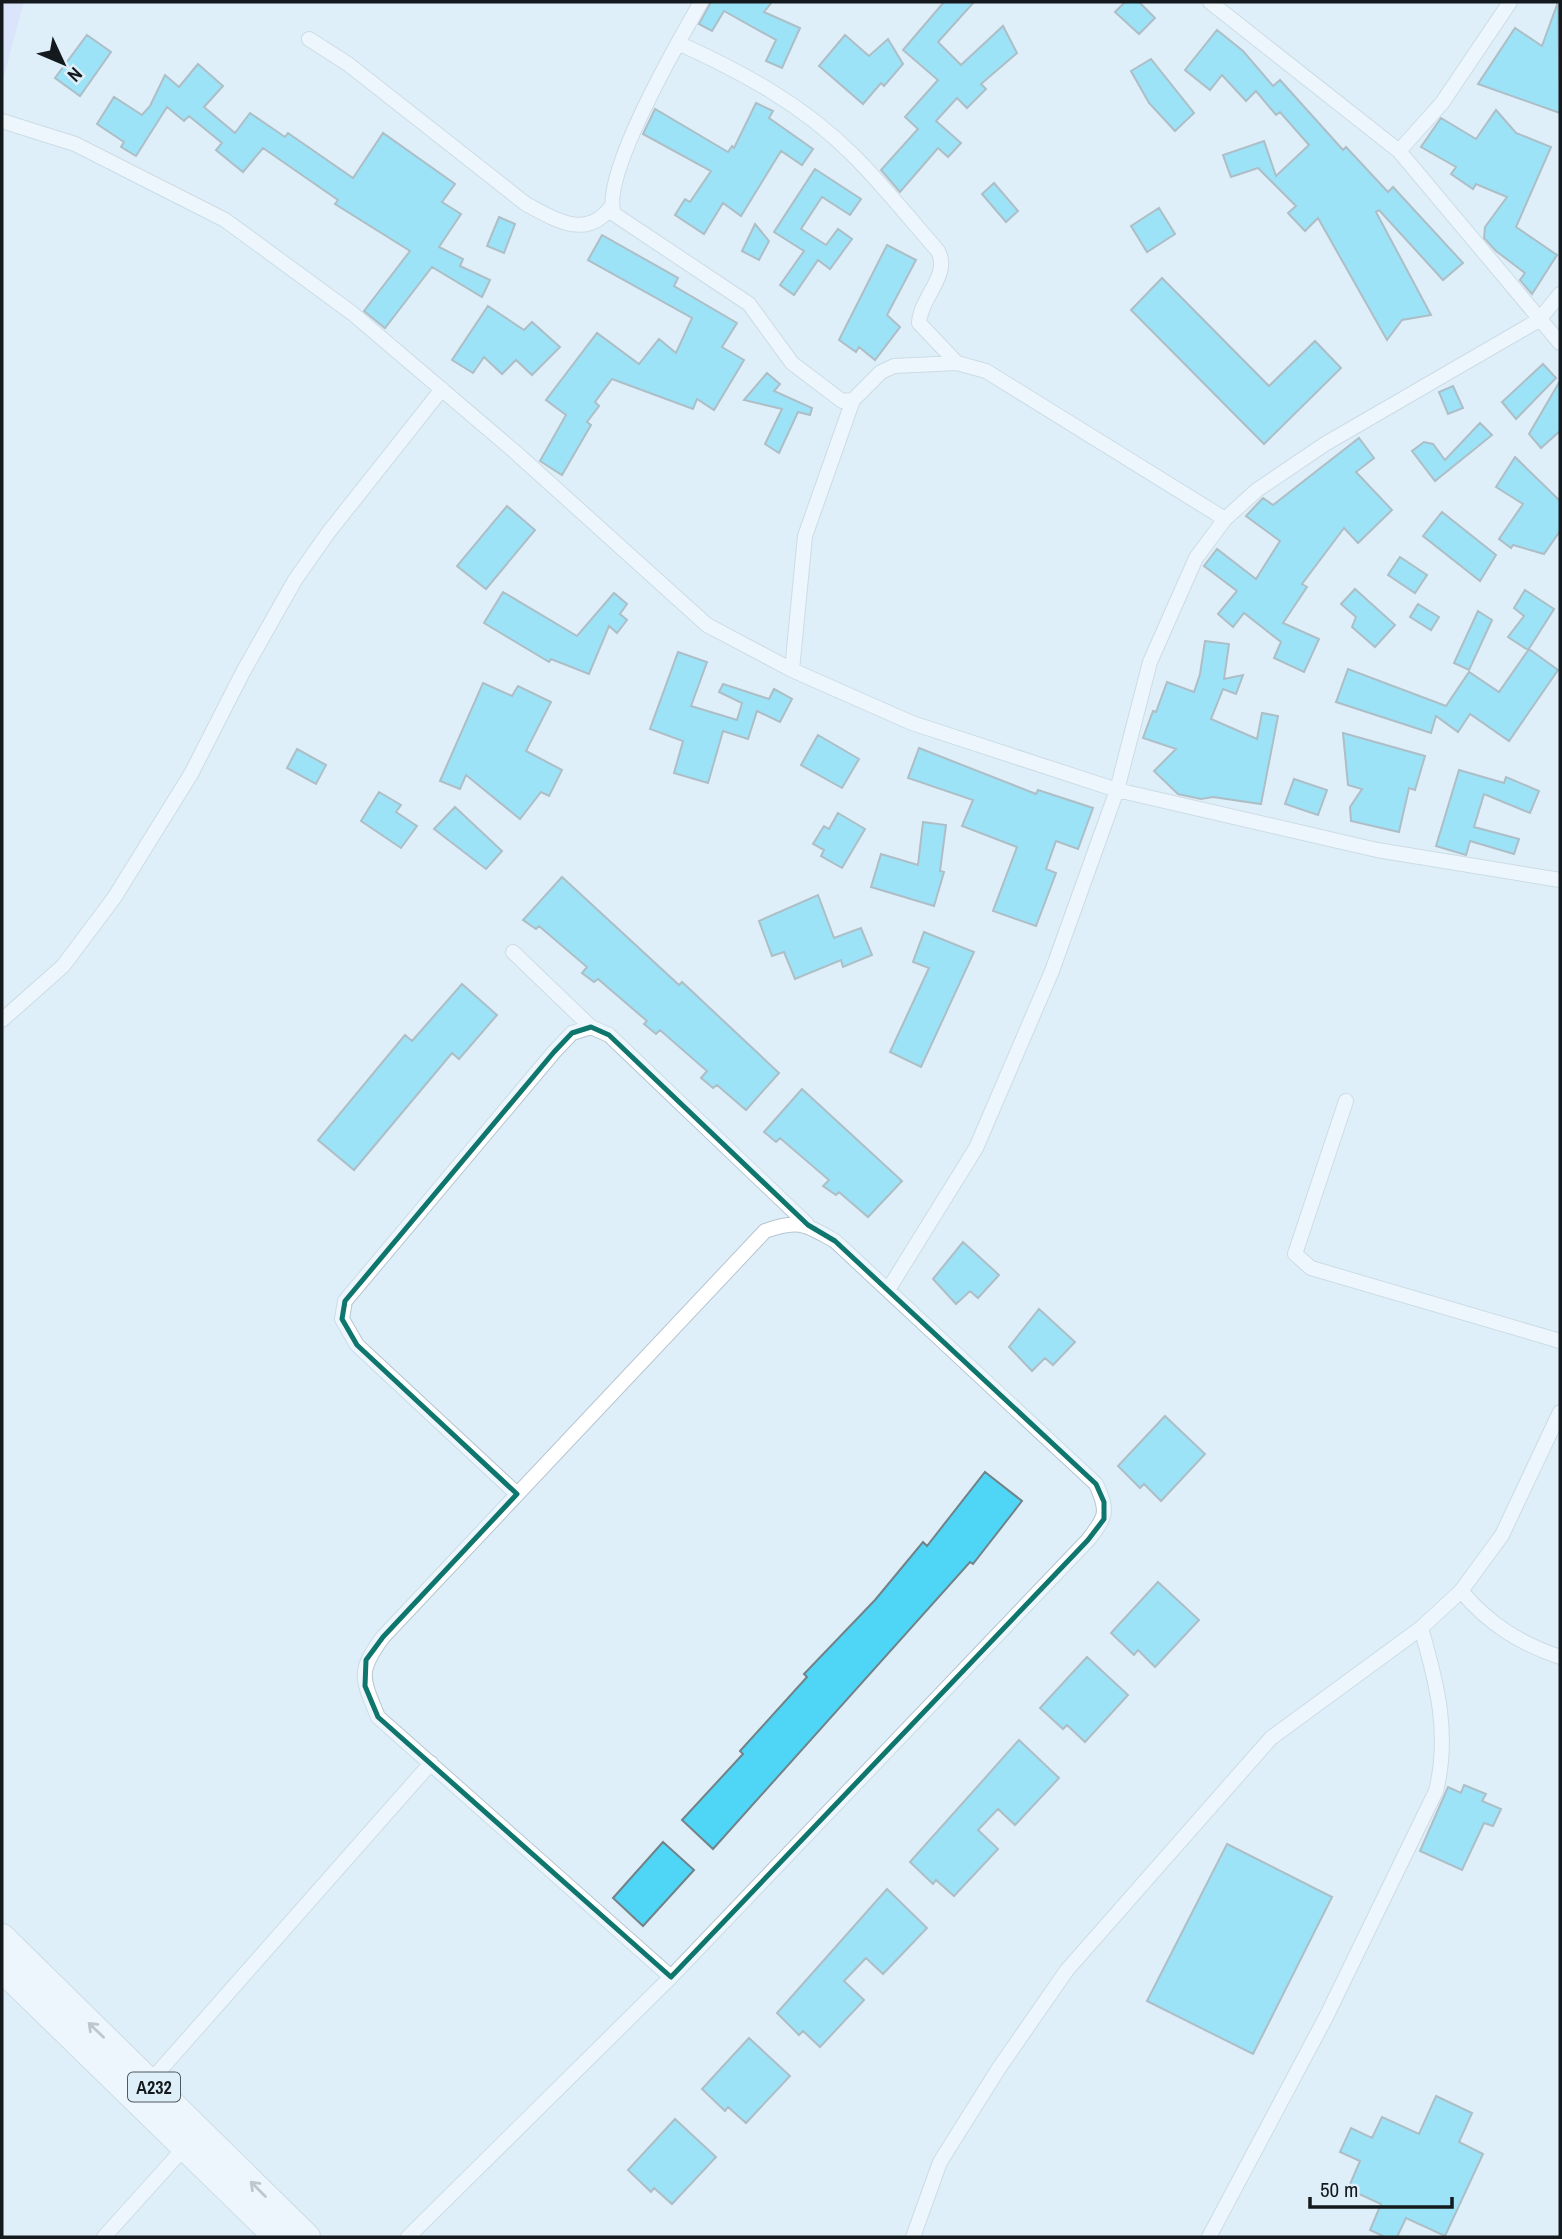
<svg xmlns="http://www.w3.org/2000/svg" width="1562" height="2239" viewBox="0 0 1562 2239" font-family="'Archivo Narrow',sans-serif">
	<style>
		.green { fill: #d4dafd }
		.building { fill: #4fd5f5; stroke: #718388; stroke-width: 2 }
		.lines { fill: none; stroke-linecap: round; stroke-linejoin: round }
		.street-casing { stroke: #b6c5cf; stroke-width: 16 }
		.highway-casing { stroke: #b6c5cf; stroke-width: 28 }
		.street { stroke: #fff; stroke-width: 14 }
		.highway { stroke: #fff; stroke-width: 26 }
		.oneway { stroke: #959899 }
		.marked { fill: none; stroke: #0f766e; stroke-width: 5; stroke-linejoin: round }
		.labels { text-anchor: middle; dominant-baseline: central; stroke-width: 5; stroke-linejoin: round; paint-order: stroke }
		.shield { fill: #dfeffa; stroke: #50595f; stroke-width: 2 }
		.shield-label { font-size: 18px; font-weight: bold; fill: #13191c }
	</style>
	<rect width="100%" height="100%" fill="#dfeffa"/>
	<path class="green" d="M 2,2 L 24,2 L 2,83 Z"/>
	<path class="building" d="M 711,2 L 772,2 L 764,12 L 800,28 L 782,68 L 766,61 L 776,40 L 724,11 L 712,31 L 699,24 Z
		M 944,2 L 974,2 L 938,42 L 961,65 L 1003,26 L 1017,53 L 981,84 L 986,89 L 967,108 L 957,98 L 936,121 L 961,143 L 948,157 L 938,148 L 900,192 L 881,170 L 918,129 L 905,117 L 938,80 L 903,50 Z
		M 1125,2 L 1139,2 L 1155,18 L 1139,34 L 1115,12 Z
		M 1558,2 L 1560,113 L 1478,84 L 1515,28 L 1542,46 Z
		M 1217,30 L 1243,51 L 1273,86 L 1280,80 L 1343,150 L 1346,147 L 1388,192 L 1393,187 L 1463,263 L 1443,280 L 1379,210 L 1376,212 L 1431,315 L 1402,320 L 1387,340 L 1318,218 L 1305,231 L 1288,213 L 1296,206 L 1258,168 L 1231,177 L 1223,155 L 1264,141 L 1276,176 L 1309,145 L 1280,112 L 1276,115 L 1256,91 L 1246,101 L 1222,75 L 1210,90 L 1185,70 Z
		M 87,35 L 111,52 L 80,96 L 55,78 Z
		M 845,35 L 869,56 L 888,39 L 903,64 L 884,86 L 881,83 L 863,104 L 819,66 Z
		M 1151,59 L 1194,113 L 1175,131 L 1149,103 L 1131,71 Z
		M 198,64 L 223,86 L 204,107 L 235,133 L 250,113 L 285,137 L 288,133 L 353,178 L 383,133 L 455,184 L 442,202 L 461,214 L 439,247 L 463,259 L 460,266 L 490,280 L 482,297 L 432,267 L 385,328 L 364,311 L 410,251 L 335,204 L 338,200 L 263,148 L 243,172 L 216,150 L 222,143 L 189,116 L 184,121 L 167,107 L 136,156 L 121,147 L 124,142 L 97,124 L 114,97 L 142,115 L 150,106 L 165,75 L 179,87 Z
		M 756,103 L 773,111 L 769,118 L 813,149 L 802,165 L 781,151 L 741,216 L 723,203 L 704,234 L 675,215 L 685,199 L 690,202 L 711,171 L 643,134 L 655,109 L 728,152 L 732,146 L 734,148 Z
		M 1496,110 L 1516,133 L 1551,147 L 1516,227 L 1557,255 L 1532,294 L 1520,280 L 1525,273 L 1496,251 L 1484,238 L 1485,227 L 1507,197 L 1476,184 L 1473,189 L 1451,174 L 1456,167 L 1421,147 L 1441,118 L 1476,139 Z
		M 815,169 L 861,199 L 850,215 L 822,197 L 801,229 L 826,245 L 838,229 L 852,239 L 830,269 L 818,260 L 794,295 L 780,285 L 804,251 L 774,232 Z
		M 994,183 L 1018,211 L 1006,222 L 982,194 Z
		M 1159,208 L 1175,234 L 1147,252 L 1131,226 Z
		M 499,217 L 515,224 L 504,253 L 487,246 Z
		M 755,224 L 769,241 L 759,260 L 742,251 Z
		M 602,235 L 678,278 L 674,286 L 737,323 L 722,347 L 744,360 L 714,410 L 697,399 L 693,409 L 612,379 L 595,402 L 599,406 L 587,422 L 591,425 L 562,475 L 540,461 L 566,415 L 546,400 L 597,333 L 639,364 L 659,339 L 676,353 L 692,318 L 588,260 Z
		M 887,245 L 916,260 L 887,315 L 900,327 L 875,360 L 859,347 L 856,352 L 839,340 Z
		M 1162,278 L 1269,386 L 1315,341 L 1341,368 L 1264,444 L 1131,310 Z
		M 488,306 L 524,330 L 532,322 L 560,347 L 532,375 L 516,360 L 502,374 L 484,357 L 473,373 L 452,360 Z
		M 1543,364 L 1556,378 L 1516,419 L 1502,402 Z
		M 767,373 L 780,384 L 774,391 L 812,408 L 810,415 L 798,412 L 779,453 L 765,444 L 782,409 L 744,400 Z
		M 1560,381 L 1560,431 L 1541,448 L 1529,434 Z
		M 1453,386 L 1463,408 L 1448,414 L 1439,392 Z
		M 1480,423 L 1492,435 L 1435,481 L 1412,451 L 1424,442 L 1433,444 L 1445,460 Z
		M 1359,438 L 1374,458 L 1356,472 L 1392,510 L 1358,543 L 1344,528 L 1302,584 L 1307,587 L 1283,623 L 1319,639 L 1304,672 L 1274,658 L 1281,642 L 1244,613 L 1233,627 L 1218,614 L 1237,591 L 1204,566 L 1217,549 L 1256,579 L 1280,541 L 1246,516 L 1263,498 L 1273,505 Z
		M 1515,457 L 1560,501 L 1560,531 L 1544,554 L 1513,545 L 1511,548 L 1499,539 L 1523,504 L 1496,487 Z
		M 507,506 L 535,530 L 486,589 L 457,566 Z
		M 1442,512 L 1496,555 L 1480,581 L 1423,536 Z
		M 1400,557 L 1427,575 L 1415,593 L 1388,575 Z
		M 1355,589 L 1395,625 L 1375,647 L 1352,627 L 1356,617 L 1341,604 Z
		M 1525,590 L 1554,609 L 1528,650 L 1508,637 L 1524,616 L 1514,608 Z
		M 503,592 L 577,636 L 614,593 L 627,604 L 620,614 L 627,620 L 617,633 L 609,626 L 589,674 L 551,659 L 549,662 L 484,623 Z
		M 1418,604 L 1439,617 L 1431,630 L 1410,617 Z
		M 1478,611 L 1492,620 L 1469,670 L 1454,663 Z
		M 1205,641 L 1229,644 L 1224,679 L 1243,675 L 1236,694 L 1223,689 L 1211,719 L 1257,739 L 1262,713 L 1278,716 L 1261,804 L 1213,797 L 1201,799 L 1178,794 L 1154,771 L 1176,749 L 1143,738 L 1153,711 L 1156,712 L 1167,682 L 1194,692 L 1200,674 Z
		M 1529,649 L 1558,670 L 1509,741 L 1470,714 L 1458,732 L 1436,716 L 1431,733 L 1336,702 L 1348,669 L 1446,706 L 1469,672 L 1499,692 Z
		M 678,652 L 707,662 L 691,706 L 737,720 L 742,703 L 719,692 L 723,684 L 769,699 L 774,689 L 792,699 L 780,722 L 757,711 L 748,739 L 723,731 L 708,783 L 674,773 L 683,741 L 650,729 Z
		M 483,683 L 512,696 L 518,686 L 551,702 L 526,751 L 562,770 L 549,796 L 541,792 L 520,819 L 466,775 L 460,789 L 440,781 Z
		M 1343,733 L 1425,756 L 1415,790 L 1409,788 L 1399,832 L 1351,821 L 1350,807 L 1362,789 L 1348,785 Z
		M 818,735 L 859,759 L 842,788 L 801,765 Z
		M 919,748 L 1036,794 L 1038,790 L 1093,808 L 1078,849 L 1056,841 L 1046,869 L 1056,873 L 1036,926 L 993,911 L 1017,847 L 962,826 L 973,800 L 908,778 Z
		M 297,749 L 326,765 L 316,784 L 287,768 Z
		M 1459,770 L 1504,783 L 1506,777 L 1539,791 L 1530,813 L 1484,794 L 1474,827 L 1519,839 L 1514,854 L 1470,841 L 1466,855 L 1436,846 Z
		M 1294,779 L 1327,790 L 1318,815 L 1285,804 Z
		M 379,792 L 401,805 L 396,812 L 417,826 L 401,848 L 361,821 Z
		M 455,807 L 502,851 L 486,869 L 434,829 Z
		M 838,813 L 865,829 L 842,868 L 821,856 L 824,850 L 813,844 L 824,826 L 829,829 Z
		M 923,822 L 946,825 L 940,871 L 944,872 L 934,906 L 871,887 L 881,854 L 918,865 Z
		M 562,877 L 679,985 L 682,982 L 779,1073 L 746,1110 L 717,1085 L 713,1088 L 701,1078 L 707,1071 L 660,1030 L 656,1034 L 644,1024 L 647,1021 L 598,979 L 594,982 L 582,973 L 587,967 L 539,926 L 536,929 L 523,920 Z
		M 818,895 L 834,938 L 861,928 L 872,955 L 843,967 L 841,960 L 795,979 L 784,952 L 772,956 L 759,921 Z
		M 924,932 L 974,952 L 921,1067 L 890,1052 L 929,968 L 913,962 Z
		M 462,984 L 497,1015 L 459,1059 L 452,1053 L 354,1170 L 318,1140 L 405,1035 L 412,1041 Z
		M 802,1089 L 902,1181 L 868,1217 L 839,1192 L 836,1195 L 823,1186 L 829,1180 L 780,1138 L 776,1142 L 764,1132 Z
		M 963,1242 L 999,1275 L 978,1298 L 970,1291 L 956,1304 L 933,1279 Z
		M 1039,1309 L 1075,1342 L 1053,1365 L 1045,1358 L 1032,1371 L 1009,1347 Z
		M 1165,1416 L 1205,1454 L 1161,1501 L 1144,1484 L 1140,1488 L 1118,1466 Z
		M 985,1472 L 1022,1501 L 973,1564 L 970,1562 L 713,1849 L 682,1820 L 743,1754 L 740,1751 L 807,1677 L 804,1674 L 875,1600 L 923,1542 L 927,1546 Z
		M 1158,1582 L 1199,1620 L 1155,1667 L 1138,1650 L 1134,1655 L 1111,1633 Z
		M 1087,1657 L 1128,1695 L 1085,1742 L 1067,1725 L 1063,1729 L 1040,1708 Z
		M 1019,1740 L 1059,1778 L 1015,1825 L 998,1809 L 978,1830 L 998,1849 L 954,1896 L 936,1880 L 933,1884 L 910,1862 Z
		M 1464,1785 L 1486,1794 L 1482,1801 L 1501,1809 L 1493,1826 L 1484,1823 L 1462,1870 L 1420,1851 L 1448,1787 L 1461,1793 Z
		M 663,1842 L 694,1870 L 643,1926 L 613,1898 Z
		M 1227,1844 L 1332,1897 L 1253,2054 L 1147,2001 Z
		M 887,1889 L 927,1928 L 883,1974 L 866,1958 L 844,1981 L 864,2000 L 820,2047 L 803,2031 L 799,2035 L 777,2013 Z
		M 749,2038 L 790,2076 L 746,2123 L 728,2107 L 725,2111 L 702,2089 Z
		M 1436,2096 L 1472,2113 L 1459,2142 L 1483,2154 L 1445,2236 L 1406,2218 L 1397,2237 L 1385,2237 L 1370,2230 L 1381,2204 L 1348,2189 L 1360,2161 L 1340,2152 L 1351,2128 L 1372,2138 L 1382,2117 L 1419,2134 Z
		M 675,2119 L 716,2157 L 672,2204 L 654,2188 L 651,2192 L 628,2170 Z"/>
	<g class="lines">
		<defs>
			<path id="street" d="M 701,2 C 680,39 600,176 614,214 L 749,304 L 792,363 L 842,401 L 853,400
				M 1210,2 L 1399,151 L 1560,343
				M 309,39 L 348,64 L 526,204 C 556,220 586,240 611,207
				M 678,43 C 742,72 802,104 853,155 C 883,185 910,219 938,251 C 951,275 920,298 919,323 L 957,363
				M 2,121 L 75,144 L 225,220 L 352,313 L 514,451 L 707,625 L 792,670 L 912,723 L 1117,790 L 1377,850 L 1560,880
				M 1399,151 L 1442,103 L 1510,2
				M 792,670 L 805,536 L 853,400 L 881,372 L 894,366 L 957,363 L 986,371 L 1225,519
				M 513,952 L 591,1027 L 609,1035 L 807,1224
				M 2,1020 L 63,966 L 114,898 L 191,774 L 243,672 L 295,580 L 328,533 L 442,389
				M 1346,1101 L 1295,1254 L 1311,1268 L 1560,1341
				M 888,1290 L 976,1148 L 1052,971 L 1117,790 L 1150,662 L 1196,558 L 1225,519 L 1257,490 L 1325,444 L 1539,320 L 1560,294
				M 517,1494 L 357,1345 L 342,1319 L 345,1301 L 554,1052 L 572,1033 L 591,1027
				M 1461,1591 C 1489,1624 1519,1643 1560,1657
				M 147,2085 L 431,1763
				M 104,2237 L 185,2147
				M 408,2237 L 671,1977 L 1088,1540 C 1106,1517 1109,1512 1096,1484 L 835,1241 C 805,1224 798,1219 765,1231 L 383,1637 C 357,1672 362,1678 378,1717 L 671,1977
				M 913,2237 L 940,2162 L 999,2068 L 1067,1970 L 1271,1738 L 1421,1628 L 1461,1591 L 1502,1535 L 1560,1412
				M 1209,2237 L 1326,2017 L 1436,1791 C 1450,1734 1437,1683 1421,1628"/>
			<path id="highway" d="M 2,1937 L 307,2237
				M 2,1969 L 277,2237"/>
		</defs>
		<use href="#street" class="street-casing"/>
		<use href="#highway" class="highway-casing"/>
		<use href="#street" class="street"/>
		<use href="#highway" class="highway"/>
	</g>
	<defs><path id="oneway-shaft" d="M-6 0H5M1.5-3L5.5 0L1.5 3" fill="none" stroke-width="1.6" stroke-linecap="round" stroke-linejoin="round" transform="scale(1.75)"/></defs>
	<g class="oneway">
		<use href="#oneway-shaft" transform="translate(96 2030) rotate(-136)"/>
		<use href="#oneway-shaft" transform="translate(258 2189) rotate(-135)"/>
	</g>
	<path d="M0 0H1562V2239H0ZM 591,1027 L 609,1035 L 808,1225 L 835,1241 L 1096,1484 L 1104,1502 L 1104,1519 L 1088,1540 L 671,1977 L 378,1717 L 365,1686 L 366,1660 L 383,1637 L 517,1494 L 357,1345 L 342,1319 L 345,1301 L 554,1052 L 572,1033 Z" fill="#dfeffa" fill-opacity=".55" fill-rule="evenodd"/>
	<path class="marked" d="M 591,1027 L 609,1035 L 808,1225 L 835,1241 L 1096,1484 L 1104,1502 L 1104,1519 L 1088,1540 L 671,1977 L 378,1717 L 365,1686 L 366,1660 L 383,1637 L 517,1494 L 357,1345 L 342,1319 L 345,1301 L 554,1052 L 572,1033 Z"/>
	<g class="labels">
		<rect class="shield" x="128" y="2072.5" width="52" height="29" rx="5"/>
		<g class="shield-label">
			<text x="154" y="2087">A232</text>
		</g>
	</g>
	<rect width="1562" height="2239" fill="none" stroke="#13191c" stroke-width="7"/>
	<g transform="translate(63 63) rotate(134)" stroke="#dfeffa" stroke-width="5" paint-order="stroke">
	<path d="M0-5L12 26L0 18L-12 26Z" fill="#13191c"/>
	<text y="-10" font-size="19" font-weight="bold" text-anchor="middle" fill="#13191c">N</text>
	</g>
	<path d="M1310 2197v10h142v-10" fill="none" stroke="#13191c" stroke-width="3.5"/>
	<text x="1320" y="2197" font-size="21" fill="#13191c" stroke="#dfeffa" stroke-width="5" paint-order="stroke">50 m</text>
</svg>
